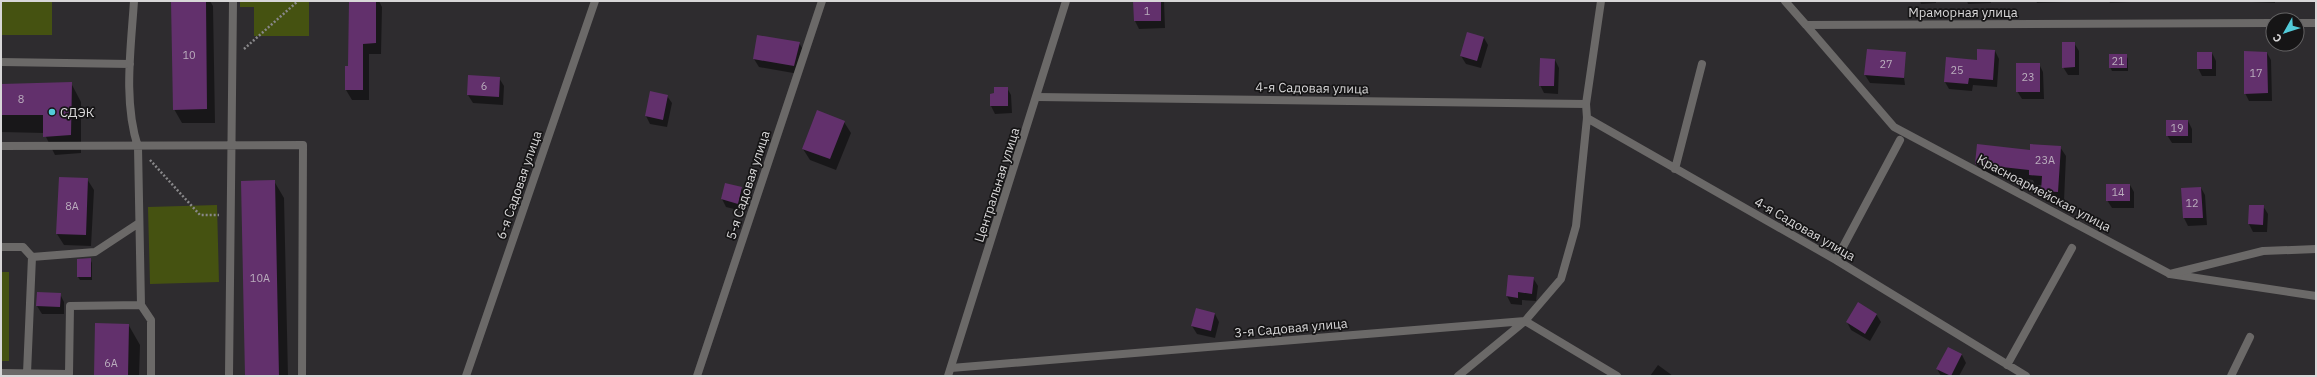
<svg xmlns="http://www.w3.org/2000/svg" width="2317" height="377" viewBox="0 0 2317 377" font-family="'IBM Plex Sans',sans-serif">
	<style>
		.green { fill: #455211 }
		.shadow { fill: #0007 }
		.building { fill: #62306c }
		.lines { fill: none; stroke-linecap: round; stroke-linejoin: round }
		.path { stroke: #89888a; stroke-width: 2.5; stroke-dasharray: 2 2; stroke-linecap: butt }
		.lane { stroke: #6b6968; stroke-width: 8 }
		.street { stroke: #6b6968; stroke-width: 8 }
		.poi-dot { fill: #52cbd9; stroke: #161516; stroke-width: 1.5 }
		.labels { text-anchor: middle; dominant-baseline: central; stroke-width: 3.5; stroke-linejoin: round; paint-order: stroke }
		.number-label { font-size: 11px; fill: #baadbd }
		.street-label { font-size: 13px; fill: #d8d7d8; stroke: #161516 }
		.poi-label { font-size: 13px; fill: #d8d7d8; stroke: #161516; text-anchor: start }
	</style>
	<rect width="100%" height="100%" fill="#2e2c2f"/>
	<path class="green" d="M 1,1 L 52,1 L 52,35 L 1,35 Z
		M 240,1 L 309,1 L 309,36 L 254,36 L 254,7 L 240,7 Z
		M 217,205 L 219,282 L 150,284 L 148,207 Z
		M 1,272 L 9,272 L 9,361 L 1,361 Z"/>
	<path class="shadow" d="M 172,1 L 210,1 L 213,6 L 215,123 L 182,123 L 174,109 Z
		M 350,1 L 379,1 L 382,7 L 381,54 L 369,54 L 369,100 L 352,100 L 346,90 L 349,67 Z
		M 1134,1 L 1164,1 L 1165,28 L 1139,29 L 1135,21 Z
		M 1824,1 L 1851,1 L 1851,2 Z
		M 1920,1 L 1936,1 L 1936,3 L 1921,4 Z
		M 1967,1 L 1991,1 L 1991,3 L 1968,4 Z
		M 2036,1 L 2066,1 L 2066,2 L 2037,3 Z
		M 2109,1 L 2131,1 L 2131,2 L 2110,3 Z
		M 2252,1 L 2275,1 L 2275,3 L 2252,2 Z
		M 1484,38 L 1488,45 L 1481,68 L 1466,64 L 1461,56 Z
		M 799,43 L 804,51 L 799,74 L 759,67 L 754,59 Z
		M 2074,43 L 2079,51 L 2079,75 L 2068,75 L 2063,67 Z
		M 1995,51 L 1999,59 L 1997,87 L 1973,85 L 1972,91 L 1949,89 L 1945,82 Z
		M 2212,53 L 2216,61 L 2216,76 L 2202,76 L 2198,68 Z
		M 2267,53 L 2271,60 L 2272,101 L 2249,101 L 2245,93 Z
		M 2126,55 L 2128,59 L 2128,71 L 2112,71 L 2110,67 Z
		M 1555,60 L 1559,68 L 1558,94 L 1544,93 L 1540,85 Z
		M 1902,61 L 1905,85 L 1870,83 L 1865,75 Z
		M 2039,64 L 2043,72 L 2044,99 L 2022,99 L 2017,91 Z
		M 469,76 L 499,78 L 504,86 L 503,105 L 473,103 L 468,95 Z
		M 71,83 L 81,102 L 81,153 L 55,155 L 44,133 L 1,132 L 1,85 Z
		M 1007,88 L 1011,95 L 1012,113 L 995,114 L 991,106 L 991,95 Z
		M 667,96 L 672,103 L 667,127 L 650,124 L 646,116 Z
		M 2188,121 L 2192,129 L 2192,143 L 2172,143 L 2167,135 Z
		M 844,122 L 851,133 L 836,170 L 810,160 L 803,149 Z
		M 2060,147 L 2066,156 L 2064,201 L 2047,200 L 2042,190 L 2042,185 L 2035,185 L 2033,180 L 1982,174 L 1976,164 L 2031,151 Z
		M 87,179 L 94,190 L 91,246 L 64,245 L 57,234 Z
		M 274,181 L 284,198 L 288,376 L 246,376 Z
		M 726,184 L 741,188 L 746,196 L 742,211 L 726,207 L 722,199 Z
		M 2130,185 L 2134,192 L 2134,208 L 2112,208 L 2107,200 Z
		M 2201,188 L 2205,195 L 2207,225 L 2188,226 L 2184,218 L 2182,189 Z
		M 2263,206 L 2268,214 L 2267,232 L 2253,232 L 2249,224 Z
		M 90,259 L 92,263 L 92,280 L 80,280 L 78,277 Z
		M 1509,276 L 1533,278 L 1538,286 L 1536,301 L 1522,300 L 1522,305 L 1511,304 L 1507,296 Z
		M 60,294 L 64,302 L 64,314 L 42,314 L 37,306 Z
		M 1215,314 L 1219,322 L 1215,338 L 1197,334 L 1192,326 Z
		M 1876,314 L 1881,322 L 1870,341 L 1851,330 L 1847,322 Z
		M 128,324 L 140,345 L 139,376 L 95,376 Z
		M 1948,348 L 1962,355 L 1966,363 L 1959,376 L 1941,376 L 1937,369 Z
		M 1658,365 L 1673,376 L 1650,376 Z"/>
	<path class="building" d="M 171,1 L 206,1 L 207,109 L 173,110 Z
		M 349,1 L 376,1 L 376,43 L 363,44 L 363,90 L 345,90 L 345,66 L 348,66 Z
		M 1133,1 L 1161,1 L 1161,21 L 1134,21 Z
		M 1467,32 L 1484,37 L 1477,61 L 1460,56 Z
		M 757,35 L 800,42 L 794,66 L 753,59 Z
		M 2062,42 L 2075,42 L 2075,67 L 2062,68 Z
		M 1867,49 L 1906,52 L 1904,78 L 1864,75 Z
		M 1977,49 L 1995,50 L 1993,80 L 1969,78 L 1968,84 L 1944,82 L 1946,57 L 1977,60 Z
		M 2244,51 L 2267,52 L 2268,93 L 2244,94 Z
		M 2197,52 L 2212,52 L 2212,69 L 2197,69 Z
		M 2109,54 L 2127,54 L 2127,68 L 2109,68 Z
		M 1540,58 L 1555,59 L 1554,86 L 1539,86 Z
		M 2016,63 L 2040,63 L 2040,92 L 2016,92 Z
		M 468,75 L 500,77 L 499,97 L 467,95 Z
		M 72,82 L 71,135 L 43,137 L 43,115 L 1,115 L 1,84 Z
		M 994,87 L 1008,87 L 1008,106 L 990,106 L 990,94 L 994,93 Z
		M 650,91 L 668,95 L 663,120 L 645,116 Z
		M 817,110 L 845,121 L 830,159 L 802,149 Z
		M 2166,120 L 2188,120 L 2188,136 L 2166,136 Z
		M 1977,144 L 2030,150 L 2030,144 L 2061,146 L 2058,192 L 2041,191 L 2042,176 L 2029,175 L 2029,170 L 1975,164 Z
		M 59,177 L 88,178 L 86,235 L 56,234 Z
		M 275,180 L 279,376 L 245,376 L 241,181 Z
		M 725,183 L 742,187 L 738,204 L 721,199 Z
		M 2106,184 L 2130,184 L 2130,201 L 2106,201 Z
		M 2201,187 L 2203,218 L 2183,218 L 2181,188 Z
		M 2249,205 L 2264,205 L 2263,225 L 2248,224 Z
		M 91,258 L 91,277 L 77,277 L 77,259 Z
		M 1508,275 L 1534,277 L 1532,294 L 1518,292 L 1518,298 L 1506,296 Z
		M 37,292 L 61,293 L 60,307 L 36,306 Z
		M 1858,302 L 1877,314 L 1865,334 L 1846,322 Z
		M 1196,308 L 1215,313 L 1211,331 L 1191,326 Z
		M 95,323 L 129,324 L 128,376 L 94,376 Z
		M 1948,347 L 1962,354 L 1951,376 L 1936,369 Z"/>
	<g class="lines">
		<path class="path" d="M 244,49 L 298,1
			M 150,160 L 200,215 L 219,215"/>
		<path class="lane" d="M 134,1 C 131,48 123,101 138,147 L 141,305 L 151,320 L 151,376
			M 1,62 L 130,64
			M 1037,97 L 1586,104
			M 1587,118 L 1836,260 L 2026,376
			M 1,146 L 303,145 L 302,376
			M 1675,169 L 1702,64
			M 1,247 L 23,247 L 32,257 L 95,252 L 139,223
			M 1836,260 L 1900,140
			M 2170,274 L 2316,296
			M 2007,365 L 2072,248
			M 951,368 L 1525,321 L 1617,376
			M 1,373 L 69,374 L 70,306 L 141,305
			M 27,373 L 32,257
			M 229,376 L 233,1
			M 466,376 L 595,1
			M 697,376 L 822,1
			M 1458,376 L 1525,321 L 1561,279 L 1576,226 L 1587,118 L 1586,104 L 1601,1
			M 2231,376 L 2250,337"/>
		<path class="street" d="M 1785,1 L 1806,25 L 2273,23
			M 2297,23 L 2316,23
			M 1806,25 L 1894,127 L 2170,274 L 2263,251 L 2316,249
			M 948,376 L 1066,1"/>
	</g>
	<circle class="poi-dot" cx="52" cy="112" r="4"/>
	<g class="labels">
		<g class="number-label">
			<text x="1147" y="11">1</text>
			<text x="189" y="55">10</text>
			<text x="2118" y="61">21</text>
			<text x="1886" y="64">27</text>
			<text x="1957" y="70">25</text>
			<text x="2256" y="73">17</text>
			<text x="2028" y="77">23</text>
			<text x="484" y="86">6</text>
			<text x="21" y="99">8</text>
			<text x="2177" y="128">19</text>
			<text x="2045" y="160">23А</text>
			<text x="2118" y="192">14</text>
			<text x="2192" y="203">12</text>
			<text x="72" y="206">8А</text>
			<text x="260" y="278">10А</text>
			<text x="111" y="363">6А</text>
		</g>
		<g class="street-label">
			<text x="1963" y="12">Мраморная улица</text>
			<text transform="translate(1312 88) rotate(1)">4-я Садовая улица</text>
			<text transform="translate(519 185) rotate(-71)">6-я Садовая улица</text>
			<text transform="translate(748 185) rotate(-72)">5-я Садовая улица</text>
			<text transform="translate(997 185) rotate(-72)">Центральная улица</text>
			<text transform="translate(2044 193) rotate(28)">Красноармейская улица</text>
			<text transform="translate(1805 229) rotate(30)">4-я Садовая улица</text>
			<text transform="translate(1291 328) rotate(-5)">3-я Садовая улица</text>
		</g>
		<g class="poi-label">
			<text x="60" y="112">СДЭК</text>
		</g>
	</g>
	<rect width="2317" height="377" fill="none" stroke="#d8d7d8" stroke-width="4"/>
	<g transform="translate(2285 32) rotate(231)"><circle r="19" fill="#161516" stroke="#646364"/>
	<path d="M0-3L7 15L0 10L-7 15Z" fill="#52cbd9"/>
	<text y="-6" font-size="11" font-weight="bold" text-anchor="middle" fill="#d8d7d8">С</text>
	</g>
</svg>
